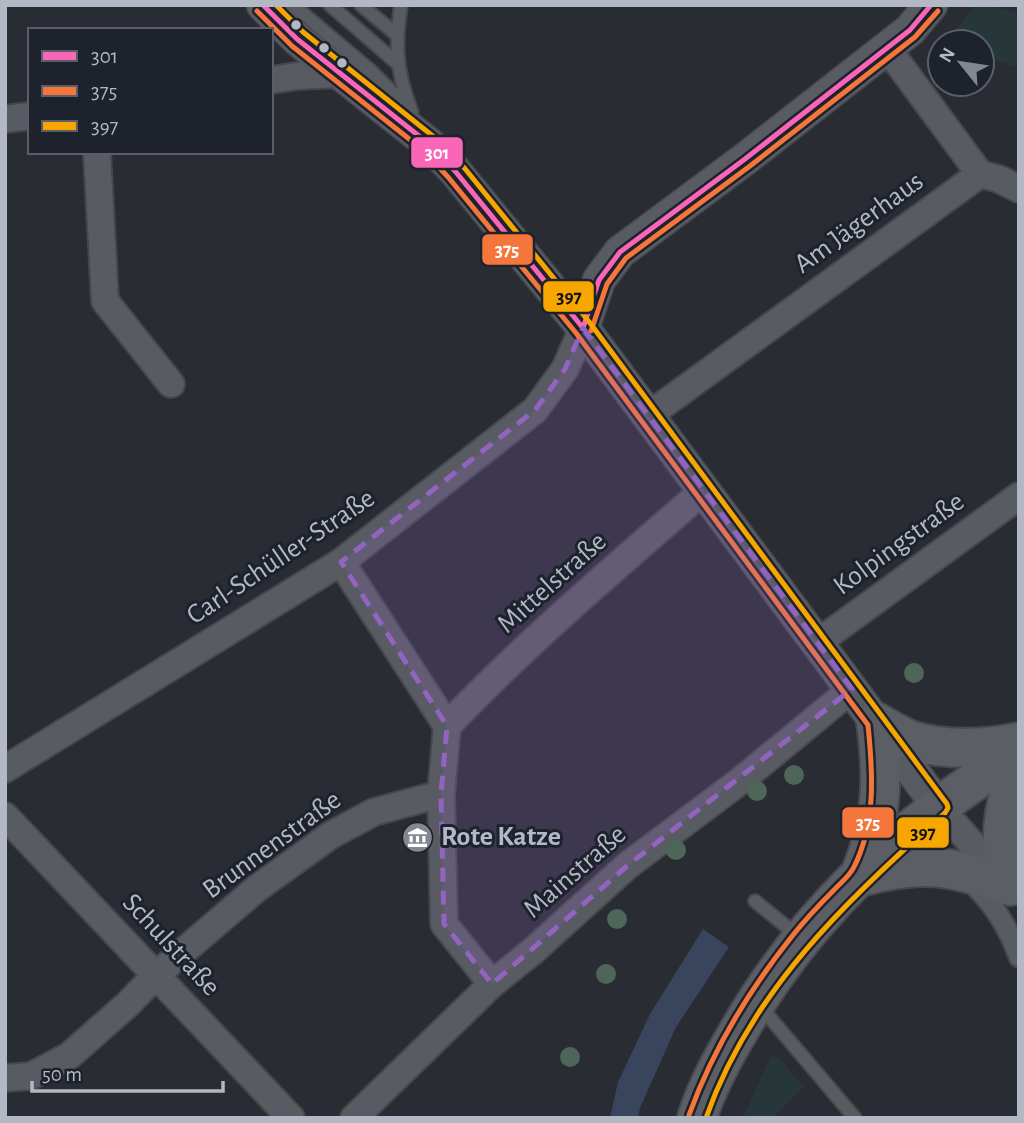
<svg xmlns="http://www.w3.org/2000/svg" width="1024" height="1123" viewBox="0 0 1024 1123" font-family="'Alegreya Sans',sans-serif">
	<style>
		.green { fill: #273639 }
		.water { fill: #39455c }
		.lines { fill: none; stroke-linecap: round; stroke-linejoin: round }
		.service-casing { stroke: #45474c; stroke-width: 16 }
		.pedestrian-casing { stroke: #45474c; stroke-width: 23 }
		.minor-casing { stroke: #45474c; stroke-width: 30 }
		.tertiary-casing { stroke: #45474c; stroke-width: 35 }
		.primary-casing { stroke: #474950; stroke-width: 42 }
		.service { stroke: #595b62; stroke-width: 12 }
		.pedestrian { stroke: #595b62; stroke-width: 19 }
		.minor { stroke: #595b62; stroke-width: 26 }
		.tertiary { stroke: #595b62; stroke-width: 32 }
		.primary { stroke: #5b5e64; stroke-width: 38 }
		.bus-1-casing { stroke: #1d222d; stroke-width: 10 }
		.bus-2-casing { stroke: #1d222d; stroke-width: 10 }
		.bus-3-casing { stroke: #1d222d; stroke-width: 10 }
		.bus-1 { stroke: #fa66b7; stroke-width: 5 }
		.bus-2 { stroke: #f5763a; stroke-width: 5 }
		.bus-3 { stroke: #f7a600; stroke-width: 5 }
		.tree { fill: #4e6559 }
		.marked { fill: #9164c1; fill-opacity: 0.2; stroke: #9164c1; stroke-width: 5; stroke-dasharray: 14 9; stroke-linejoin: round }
		.bus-dot { fill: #b3b8c5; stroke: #1d222d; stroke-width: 2.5 }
		.labels { text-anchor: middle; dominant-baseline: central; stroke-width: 6; stroke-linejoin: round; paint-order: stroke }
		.street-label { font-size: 28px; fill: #b3b8c5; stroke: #1d222d }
		.poi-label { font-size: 28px; font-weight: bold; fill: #b3b8c5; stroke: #1d222d; text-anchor: start }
		.line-badge { stroke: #1d222d; stroke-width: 2.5 }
		.badge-label { font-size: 19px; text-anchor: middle; font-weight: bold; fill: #fff }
		.pale-badge-label { font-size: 19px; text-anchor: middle; font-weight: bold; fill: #111 }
	</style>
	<rect width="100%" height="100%" fill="#292c33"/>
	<path class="green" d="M 976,5 L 987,5 L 1019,13 L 1019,68 L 982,56 L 982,42 L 945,42 Z
		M 771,1056 L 779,1058 L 804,1087 L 773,1118 L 743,1118 Z"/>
	<path class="water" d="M 703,929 L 729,947 L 676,1027 L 640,1108 L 638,1118 L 610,1118 L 618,1082 L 650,1014 Z"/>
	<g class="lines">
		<defs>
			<path id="service" d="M 293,5 L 370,70 L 412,112
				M 330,5 L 398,64
				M 361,5 L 397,35
				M 401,5 C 395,43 396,70 410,107
				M 755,901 L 798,936
				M 760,1006 L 855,1118"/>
			<path id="pedestrian" d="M 974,885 C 996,908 1008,927 1019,957"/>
			<path id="minor" d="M 887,48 L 980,174
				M 271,80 L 297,76 L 339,74
				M 5,119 L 30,116
				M 97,152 L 105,301 L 171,384
				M 980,174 L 999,179 L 1019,189
				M 649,415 L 980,174
				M 341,562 L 447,726 L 441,794 L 444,924 L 492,984
				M 817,643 L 1019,496
				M 447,726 C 527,642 616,567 703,491
				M 5,769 L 341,562 L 535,410 L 565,369 L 583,328
				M 939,807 L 1006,882
				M 5,816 L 291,1118
				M 5,1078 L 31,1076 L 69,1056 L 128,1004 L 156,975 L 256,889 L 331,835 L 374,812 L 441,794
				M 354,1118 L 492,984 L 533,951 L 627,866 L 739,782 L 852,689"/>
			<path id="tertiary" d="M 263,5 L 297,39 L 429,144 L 455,171 L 583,328 L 939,807
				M 583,328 L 599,280 L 620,252 L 745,159 L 887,48 L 910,30 L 931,5"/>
			<path id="primary" d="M 876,722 C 887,728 898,735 910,740 C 944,751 985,749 1019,742
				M 860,875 C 882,820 884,780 876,722
				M 859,877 C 881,872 903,867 925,867 C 954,867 983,877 1010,886
				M 1010,886 C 999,846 1000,809 1019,770
				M 697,1118 C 707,1086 724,1056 741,1027 C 791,941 861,866 940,806 C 965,787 992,769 1019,751"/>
		</defs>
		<use href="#service" class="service-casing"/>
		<use href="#pedestrian" class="pedestrian-casing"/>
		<use href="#minor" class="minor-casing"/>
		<use href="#tertiary" class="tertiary-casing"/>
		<use href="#primary" class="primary-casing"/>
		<use href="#service" class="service"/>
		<use href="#pedestrian" class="pedestrian"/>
		<use href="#minor" class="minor"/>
		<use href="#tertiary" class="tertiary"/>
		<use href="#primary" class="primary"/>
		<defs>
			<path id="bus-1" d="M 263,5 L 297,39 L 429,144 L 455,171 L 583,328
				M 583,328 L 599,280 L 620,252 L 745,159 L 910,30 L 931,5"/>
			<path id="bus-2" d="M 257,11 L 292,46 L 423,150 L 448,177 L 576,333 L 868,725 C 873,773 876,823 854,867 C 849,877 840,883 833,891 C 819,905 805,920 793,935 C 749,990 713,1049 689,1115
				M 591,331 L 607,284 L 626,258 L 750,166 L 915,37 L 938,11"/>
			<path id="bus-3" d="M 276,5 L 303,32 L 434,137 L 462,165 L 590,323 L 947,804 L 948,808 L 945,813 C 848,898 750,992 706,1118"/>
		</defs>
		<use href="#bus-1" class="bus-1-casing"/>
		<use href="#bus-2" class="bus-2-casing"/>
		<use href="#bus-3" class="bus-3-casing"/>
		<use href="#bus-1" class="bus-1"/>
		<use href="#bus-2" class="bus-2"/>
		<use href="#bus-3" class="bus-3"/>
	</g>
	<g class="tree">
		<circle cx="914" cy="673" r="10"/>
		<circle cx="794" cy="775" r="10"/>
		<circle cx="757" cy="791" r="10"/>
		<circle cx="676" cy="850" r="10"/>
		<circle cx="617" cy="919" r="10"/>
		<circle cx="606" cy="974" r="10"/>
		<circle cx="570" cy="1057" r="10"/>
	</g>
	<path class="marked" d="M 583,328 L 852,689 L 627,866 L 492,984 L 444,924 L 441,794 L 447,726 L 341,562 L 535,410 L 565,369 Z"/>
	<defs>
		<symbol id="museum-disc" viewBox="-11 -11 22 22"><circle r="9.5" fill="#838792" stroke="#1d222d"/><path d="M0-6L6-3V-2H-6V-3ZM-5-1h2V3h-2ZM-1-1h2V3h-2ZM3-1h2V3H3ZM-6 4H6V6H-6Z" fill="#fff"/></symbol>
	</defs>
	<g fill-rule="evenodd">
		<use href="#museum-disc" x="400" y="820" width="35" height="35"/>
	</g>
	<g class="bus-dot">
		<circle cx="296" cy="25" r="6"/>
		<circle cx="324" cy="48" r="6"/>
		<circle cx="342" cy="63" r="6"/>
	</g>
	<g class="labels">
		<g class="street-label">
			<text transform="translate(859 223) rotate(-36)">Am Jägerhaus</text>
			<text transform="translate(899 544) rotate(-36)">Kolpingstraße</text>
			<text transform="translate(281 557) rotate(-34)">Carl-Schüller-Straße</text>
			<text transform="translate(552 583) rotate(-42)">Mittelstraße</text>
			<text transform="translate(272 845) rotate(-36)">Brunnenstraße</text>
			<text transform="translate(575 872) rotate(-41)">Mainstraße</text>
			<text transform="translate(171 945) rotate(47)">Schulstraße</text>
		</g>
		<g class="poi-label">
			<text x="441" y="837">Rote Katze</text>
		</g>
	</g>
	<g class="line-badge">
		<rect x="410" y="136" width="54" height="33" rx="7" fill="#fa66b7"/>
		<rect x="481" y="233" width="53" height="33" rx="7" fill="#f5763a"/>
		<rect x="542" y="280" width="53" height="33" rx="7" fill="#f7a600"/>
		<rect x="841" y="806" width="54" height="33" rx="7" fill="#f5763a"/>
		<rect x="896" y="816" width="54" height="33" rx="7" fill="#f7a600"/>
	</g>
	<g class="badge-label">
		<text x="437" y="159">301</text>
		<text x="507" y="256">375</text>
		<text x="868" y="829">375</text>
	</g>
	<g class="pale-badge-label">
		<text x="569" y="303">397</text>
		<text x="923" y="839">397</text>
	</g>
	<rect width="1024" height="1123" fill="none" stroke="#b3b8c5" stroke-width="14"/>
	<rect x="28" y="28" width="245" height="126" fill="#1d222d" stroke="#595e6a" stroke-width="2"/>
	<rect x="42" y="51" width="35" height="10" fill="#fa66b7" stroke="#595e6a" stroke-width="2"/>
	<text x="91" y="63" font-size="21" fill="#b3b8c5">301</text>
	<rect x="42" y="86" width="35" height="10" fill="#f5763a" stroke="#595e6a" stroke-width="2"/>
	<text x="91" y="98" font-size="21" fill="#b3b8c5">375</text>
	<rect x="42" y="121" width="35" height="10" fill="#f7a600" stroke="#595e6a" stroke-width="2"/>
	<text x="91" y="133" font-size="21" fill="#b3b8c5">397</text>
	<g transform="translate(961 63) rotate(300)"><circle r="33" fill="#1d222d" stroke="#595e6a" stroke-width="2"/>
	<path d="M0-5L12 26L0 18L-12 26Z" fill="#838792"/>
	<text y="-10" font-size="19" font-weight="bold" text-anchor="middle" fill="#b3b8c5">N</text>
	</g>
	<path d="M32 1081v10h191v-10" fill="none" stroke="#b3b8c5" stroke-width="3.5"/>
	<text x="42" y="1081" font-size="21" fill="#b3b8c5" stroke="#1d222d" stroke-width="5" paint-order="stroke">50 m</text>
</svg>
